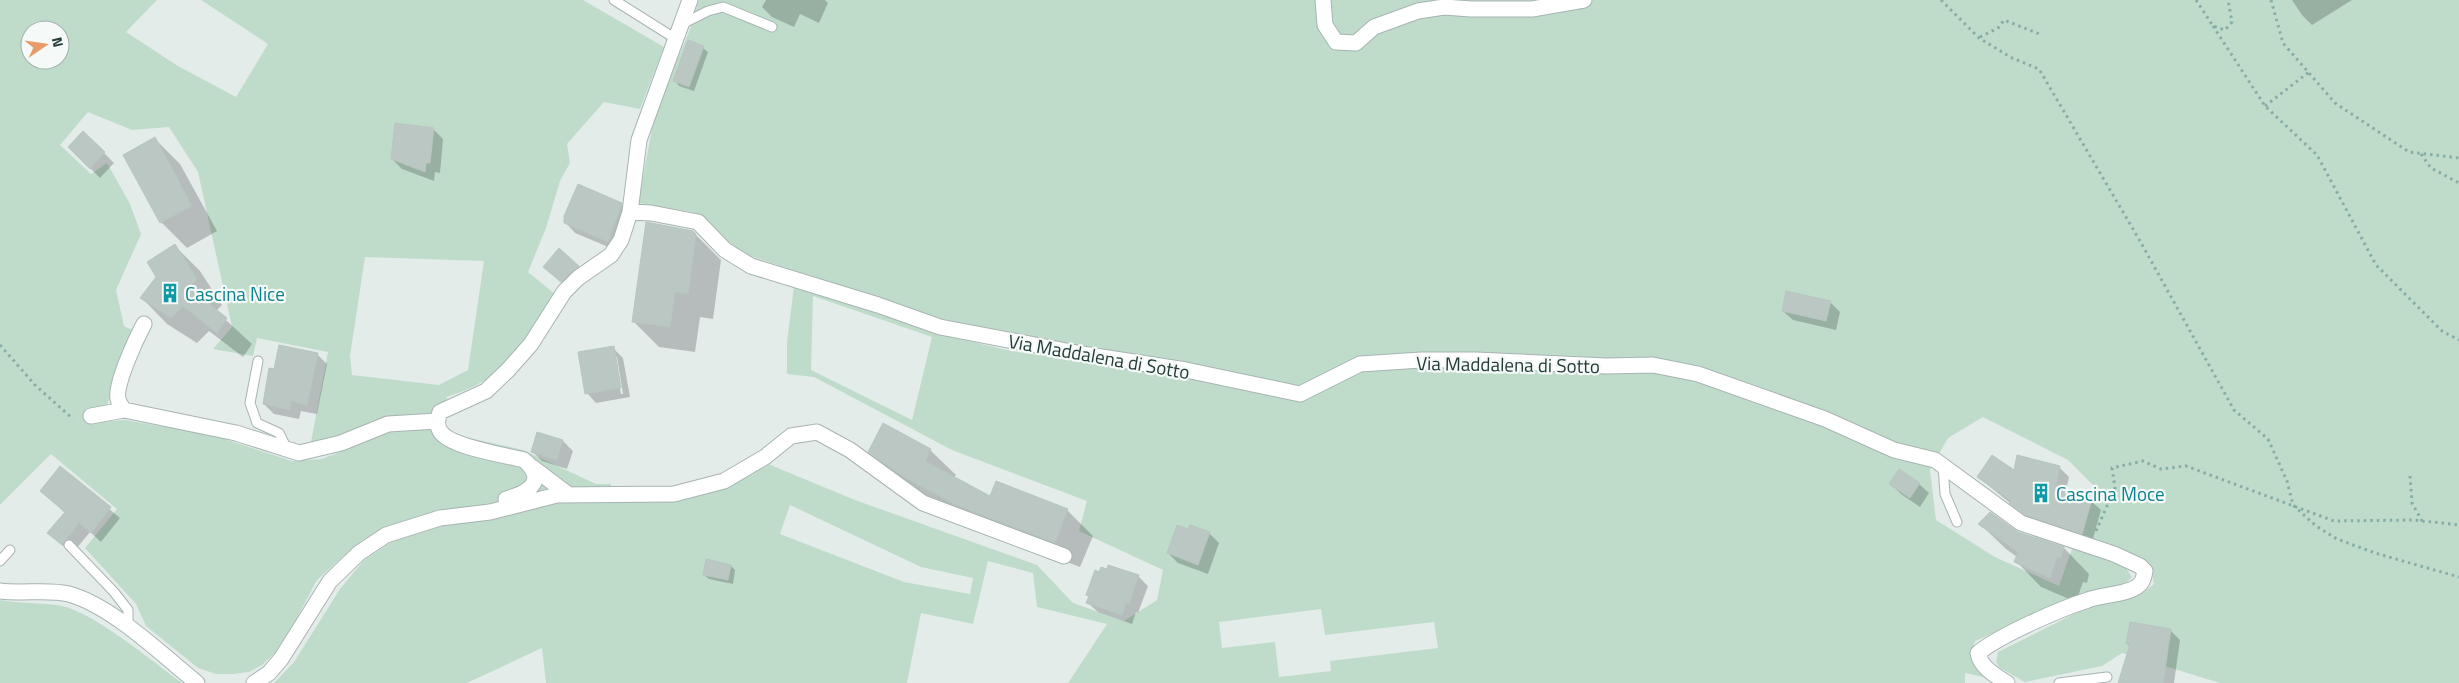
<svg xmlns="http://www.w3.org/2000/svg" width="2459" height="683" viewBox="0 0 2459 683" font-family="'Titillium Web',sans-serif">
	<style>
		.green { fill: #bfdccb; fill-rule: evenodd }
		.shadow { fill: #0003; fill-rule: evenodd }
		.building { fill: #bac7c3; stroke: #b7c6c2 }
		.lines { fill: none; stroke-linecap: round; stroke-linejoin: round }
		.lane-casing { stroke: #a7b4b2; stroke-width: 11 }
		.street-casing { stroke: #a7b4b2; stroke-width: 17 }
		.path { stroke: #87ada7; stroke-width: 3; stroke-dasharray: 2.5 4; stroke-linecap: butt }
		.lane { stroke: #fff; stroke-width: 9 }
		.street { stroke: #fff; stroke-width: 15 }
		.labels { text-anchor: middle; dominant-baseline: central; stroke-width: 4.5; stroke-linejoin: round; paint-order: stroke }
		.culture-label { font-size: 19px; fill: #0d838f; stroke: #f5f9f7; text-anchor: start }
		.street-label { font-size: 19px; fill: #253d3a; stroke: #f5f9f7 }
	</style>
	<rect width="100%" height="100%" fill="#e4ecea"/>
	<path class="green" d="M 0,0 L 157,0 L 126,32 L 178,66 L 236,97 L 268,44 L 201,0 L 583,0 L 664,47 L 640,109 L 604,102 L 567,144 L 570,163 L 560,181 L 546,228 L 528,272 L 556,295 C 526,346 506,379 446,397 L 454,411 L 446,417 L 446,426 L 452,434 L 523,450 L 596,484 L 611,484 L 611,499 L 715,490 L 752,475 L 768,464 L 855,500 L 1037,565 L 1073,603 L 1124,621 L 1157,600 L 1163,570 L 1079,531 L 1087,501 L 952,450 L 814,377 L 787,374 L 787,342 L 794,286 L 943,335 L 1011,351 L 1299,394 L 1013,336 L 939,318 L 744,254 L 693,212 L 638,203 L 655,113 L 689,32 L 699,0 L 2459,0 L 2459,683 L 2220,683 L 2122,653 L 2102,666 L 2025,682 L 2000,668 L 1996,662 L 1998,652 L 2084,609 L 2140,595 L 2154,584 L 2150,563 L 2081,540 L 2095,487 L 2068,460 L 1983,417 L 1948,438 L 1930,470 L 1936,520 L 1995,557 L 2059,586 L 2073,546 L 2126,568 L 2132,577 L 2124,585 L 2082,595 L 1975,641 L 1971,655 L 1977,666 L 1997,680 L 1965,673 L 1965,683 L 1068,683 L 1107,624 L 1037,607 L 1033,573 L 988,561 L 973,624 L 921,613 L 907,683 L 546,683 L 542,648 L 467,683 L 274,683 L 294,662 L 340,589 L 364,560 L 390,543 L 384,527 L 355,546 L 317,580 L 293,625 L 274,654 L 262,665 L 249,672 L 233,674 L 216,674 L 198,668 L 146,626 L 136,604 L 85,548 L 117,509 L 51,454 L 0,505 ZM 30,30 L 60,30 L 60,60 L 30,60 ZM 88,112 L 132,130 L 169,127 L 198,172 L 232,327 L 213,349 L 253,356 L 257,338 L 328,352 L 311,442 L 367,441 L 322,459 L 292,461 L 212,435 L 125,420 L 89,423 L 88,411 L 107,405 L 134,331 L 124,326 L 116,290 L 141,234 L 130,204 L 107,163 L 91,174 L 60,145 ZM 365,257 L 484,261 L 468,370 L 439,385 L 352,375 L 350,356 ZM 813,296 L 932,337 L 912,420 L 811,370 ZM 790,505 L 921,567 L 973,578 L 970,594 L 904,582 L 780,534 ZM 1321,609 L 1325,635 L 1434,622 L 1438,648 L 1330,661 L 1331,671 L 1279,677 L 1275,642 L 1222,648 L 1219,622 Z
		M 0,600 C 20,604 42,602 62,606 C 95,613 153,662 182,683 L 0,683 Z"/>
	<path class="shadow" d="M 766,0 L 825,0 L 828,3 L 819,23 L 800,14 L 794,27 L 772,17 L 762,7 Z
		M 2292,0 L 2352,0 L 2312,25 L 2302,15 Z
		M 703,48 L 708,52 L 694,91 L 679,86 L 675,81 Z
		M 433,129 L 443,139 L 440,173 L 435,172 L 434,181 L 402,169 L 392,159 Z
		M 83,132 L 114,163 L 100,178 L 69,147 Z
		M 155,139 L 180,164 L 217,231 L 187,248 L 161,222 L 124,155 Z
		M 621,204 L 631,214 L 618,251 L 575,233 L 565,222 Z
		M 693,232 L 721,260 L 713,319 L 700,317 L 695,352 L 659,347 L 633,321 Z
		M 175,246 L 200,271 L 222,305 L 216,311 L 252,344 L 243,357 L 209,331 L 197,343 L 167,324 L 142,298 L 157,277 Z
		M 559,250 L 588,276 L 571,291 L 544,267 Z
		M 1830,302 L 1840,312 L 1836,330 L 1793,320 L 1783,311 Z
		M 613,348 L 623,358 L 630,397 L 596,403 L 587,393 ZM 614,357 L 617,357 L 623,394 L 621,394 Z
		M 317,354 L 327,364 L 317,414 L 301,411 L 299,419 L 274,414 L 264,404 L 275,371 Z
		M 563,441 L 573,451 L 567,469 L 542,461 L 532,451 Z
		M 930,450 L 956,475 L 954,478 L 991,498 L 1067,510 L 1093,536 L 1080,567 L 983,530 L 929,502 L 895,477 L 870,451 Z
		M 2059,467 L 2069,477 L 2066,491 L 2091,501 L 2101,510 L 2092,542 L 2036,524 L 1978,477 Z
		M 60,468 L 120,518 L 101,542 L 90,532 L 72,554 L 49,533 L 65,513 L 42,491 Z
		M 1891,484 L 1919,484 L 1929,493 L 1920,507 L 1901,494 Z
		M 1980,524 L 2017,533 L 2064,548 L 2089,574 L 2087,583 L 2083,582 L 2076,602 L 2041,587 L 2016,561 L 2017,557 L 2006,549 Z
		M 1189,530 L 1209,533 L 1219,543 L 1208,574 L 1178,563 L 1168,553 Z
		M 731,566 L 735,570 L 733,584 L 709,579 L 704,575 Z
		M 1138,576 L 1148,586 L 1138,613 L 1136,612 L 1132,624 L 1098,612 L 1088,603 L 1090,597 L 1087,595 Z
		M 2170,630 L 2180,640 L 2174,683 L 2120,683 L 2130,647 L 2127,643 Z"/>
	<path class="building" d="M 688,40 L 704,46 L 689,87 L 673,81 Z
		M 395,123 L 434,128 L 430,163 L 426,163 L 425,172 L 391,159 Z
		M 83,131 L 105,152 L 90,169 L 68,147 Z
		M 155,137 L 192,206 L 160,223 L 123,155 Z
		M 578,184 L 622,203 L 608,242 L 564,223 L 564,216 Z
		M 646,222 L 693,231 L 696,234 L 688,294 L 675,292 L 670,327 L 632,322 Z
		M 175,244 L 197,279 L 189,288 L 227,318 L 217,333 L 183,306 L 171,318 L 140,298 L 156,277 L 147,262 Z
		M 559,248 L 579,266 L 561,282 L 543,267 Z
		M 1786,291 L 1831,301 L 1826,321 L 1782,311 Z
		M 279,345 L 318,353 L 307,405 L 291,401 L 290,410 L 263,404 L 269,368 L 274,369 Z
		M 614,346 L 621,388 L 585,394 L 578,352 Z
		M 883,423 L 931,449 L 925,461 L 990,496 L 996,481 L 1068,509 L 1055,543 L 956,505 L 902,476 L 868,452 Z
		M 537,432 L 563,440 L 557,460 L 531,452 Z
		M 1992,455 L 2014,470 L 2017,455 L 2060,466 L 2056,486 L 2092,499 L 2082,534 L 2025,515 L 2009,503 L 2012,501 L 1977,477 Z
		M 60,466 L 111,507 L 91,533 L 79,523 L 62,545 L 47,533 L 65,512 L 40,491 Z
		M 1899,469 L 1920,483 L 1910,498 L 1889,484 Z
		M 1990,512 L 2018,532 L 2064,547 L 2061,558 L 2057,557 L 2050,578 L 2014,562 L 2018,552 L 1978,524 Z
		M 1177,525 L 1188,529 L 1190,525 L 1210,532 L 1198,565 L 1167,553 Z
		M 706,559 L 731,565 L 728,580 L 703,575 Z
		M 1108,565 L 1139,575 L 1129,604 L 1126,603 L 1122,615 L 1086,603 L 1089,596 L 1086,595 L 1095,570 L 1099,572 L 1101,567 L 1107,569 Z
		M 2130,622 L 2171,629 L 2163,683 L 2118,683 L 2130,644 L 2126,644 Z"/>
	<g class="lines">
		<defs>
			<path id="lane" d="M 614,0 L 676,39
				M 682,24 L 708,11 L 723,7 L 772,27
				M 258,361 L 250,403 L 257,423 L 279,433 L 287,449
				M 1943,466 L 1945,494 L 1957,522
				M 69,545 L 114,592 L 128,610 L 128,627
				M 0,561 L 10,550
				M 2059,683 L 2107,677"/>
			<path id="street" d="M 1323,0 L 1325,25 L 1336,42 L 1356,43 L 1374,27 L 1418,11 L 1444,7 L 1471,9 L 1532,9 L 1584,0
				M 630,212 L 651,213 L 698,222 L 725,250 L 751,266 L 878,305 L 940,327 L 1082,354 L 1186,370 L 1300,394 L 1360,364 L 1421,360 L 1476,360 L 1606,366 L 1653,365 L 1698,374 L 1825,419 L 1894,450 L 1935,460 L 2021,523 L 2114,554 L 2140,566 L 2145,571 C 2144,576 2143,582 2139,585 C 2130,594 2101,595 2088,600 C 2060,609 2000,635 1978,653 C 1980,667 1996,676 2007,683
				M 144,324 C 136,339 115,384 118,399 C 119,403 122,407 124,410 L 236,433 L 299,453 L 341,443 L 388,424 L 437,421
				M 91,416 L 124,410
				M 532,467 L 569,495
				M 506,499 C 528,493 548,481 524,460 C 505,455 449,447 440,431 C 436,424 438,418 440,412 L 486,391 L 508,370 L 531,344 L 564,292 L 578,278 L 611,255 L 621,240 L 630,212 L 639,140 L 690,0
				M 0,591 C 21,594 49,589 69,594 C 112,606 161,654 197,683
				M 254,683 L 269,673 L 281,659 L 330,581 L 359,553 L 386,535 L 440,518 L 490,512 L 557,495 L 674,494 L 724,481 L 765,457 L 791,436 L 817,432 L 850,450 L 923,503 L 1064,556"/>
		</defs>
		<use href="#lane" class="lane-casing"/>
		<use href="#street" class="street-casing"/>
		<path class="path" d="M 1941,0 L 1979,38 L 2012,58 L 2039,69 L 2140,241 L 2234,410 L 2268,439 L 2287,481 L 2293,505 L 2316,526 L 2337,539 L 2375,553 L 2459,577
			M 2196,0 L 2213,26 L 2225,30 L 2232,22 L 2228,0
			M 2271,0 L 2283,43 L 2335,103 L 2409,152 L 2459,158
			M 2213,26 L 2265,106 L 2317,155 L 2376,265 L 2442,331 L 2459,340
			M 1980,37 L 1998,28 L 2004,20 L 2042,35
			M 2265,106 L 2309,72
			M 2421,154 L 2431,168 L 2459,183
			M 0,345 L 35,385 L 73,419
			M 2410,476 L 2412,503 L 2422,521
			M 2096,531 L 2115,488 L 2112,468 L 2143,461 L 2161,469 L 2186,466 L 2334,521 L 2414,520 L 2459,525"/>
		<use href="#lane" class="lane"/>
		<use href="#street" class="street"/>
	</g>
	<defs>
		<symbol id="building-bare" viewBox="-9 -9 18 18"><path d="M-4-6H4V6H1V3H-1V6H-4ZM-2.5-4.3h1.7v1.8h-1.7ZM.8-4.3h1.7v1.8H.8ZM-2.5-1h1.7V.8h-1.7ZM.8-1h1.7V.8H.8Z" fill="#0f9aa8" stroke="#f5f9f7" stroke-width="2.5" paint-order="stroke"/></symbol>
	</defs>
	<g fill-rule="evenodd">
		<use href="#building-bare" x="156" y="279" width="28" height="28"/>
		<use href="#building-bare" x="2027" y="479" width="28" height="28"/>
	</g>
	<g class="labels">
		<g class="culture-label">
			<text x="185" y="293">Cascina Nice</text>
			<text x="2056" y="493">Cascina Moce</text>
		</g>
		<g class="street-label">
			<text transform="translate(1099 356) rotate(10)">Via Maddalena di Sotto</text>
			<text transform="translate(1508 364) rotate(1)">Via Maddalena di Sotto</text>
		</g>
	</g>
	<g transform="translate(45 45) rotate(77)"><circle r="24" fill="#f5f9f7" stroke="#a2aeab"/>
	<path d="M0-4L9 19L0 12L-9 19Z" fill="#e69b68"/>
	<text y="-8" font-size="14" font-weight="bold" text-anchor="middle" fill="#253d3a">N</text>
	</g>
</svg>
